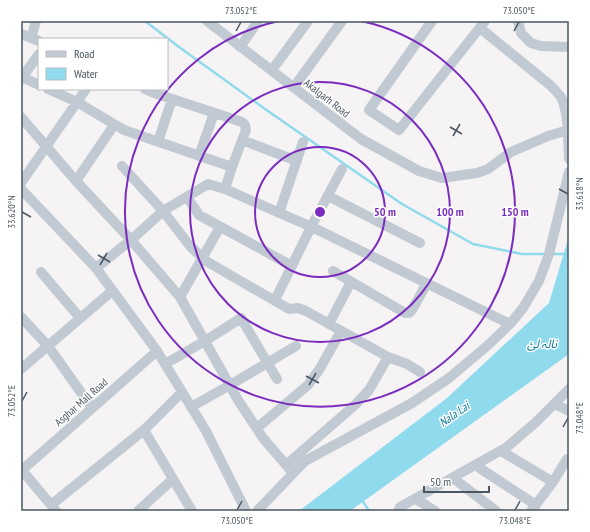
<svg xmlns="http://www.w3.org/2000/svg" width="590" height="532" viewBox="0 0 590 532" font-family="'PT Sans Narrow','Noto Sans Arabic',sans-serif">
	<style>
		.water { fill: #90daee }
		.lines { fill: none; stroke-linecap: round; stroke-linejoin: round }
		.stream { stroke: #90daee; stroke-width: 2.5 }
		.minor { stroke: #c1cad2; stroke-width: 10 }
		.ticks { fill: none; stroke: #4a5661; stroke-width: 1.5 }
		.ring { fill: none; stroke: #7b2cbf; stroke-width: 2 }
		.labels { text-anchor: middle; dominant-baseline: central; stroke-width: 3; stroke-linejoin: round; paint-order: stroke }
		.street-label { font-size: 11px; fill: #4a5661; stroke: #fff }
		.water-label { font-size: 12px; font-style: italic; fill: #0c7c9b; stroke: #fff }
		.centre { fill: #7b2cbf; stroke: #fff; stroke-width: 2 }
		.ring-label { font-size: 12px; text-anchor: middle; font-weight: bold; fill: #7b2cbf; stroke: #fff; stroke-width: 3; stroke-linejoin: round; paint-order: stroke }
		.neatline { fill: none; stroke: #4a5661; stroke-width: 1.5 }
		.ticks-label { font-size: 10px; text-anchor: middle; fill: #4a5661 }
	</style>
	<rect width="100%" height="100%" fill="#f5f3f3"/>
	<path class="water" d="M 569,236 L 569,354 L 350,511 L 299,511 L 447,398 L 549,303 Z"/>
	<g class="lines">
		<path class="stream" d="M 145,21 L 179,47 L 265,109 L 402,204 L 473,244 L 522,254 L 547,254
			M 552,254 L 569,254
			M 362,500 L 369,511"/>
		<path class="minor" d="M 207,21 L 361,139 L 419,171 L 442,178 L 477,173 L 488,169 L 511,152 L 548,136 L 568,130
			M 432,21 L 369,110 L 399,130 L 485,21
			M 518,21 L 521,33 L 531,43 L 541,46 L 569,47
			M 480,28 L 550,85 C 554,89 558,93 561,97 C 569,113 568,141 569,159
			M 21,34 L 39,41
			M 31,38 L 36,21
			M 240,47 L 258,21
			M 272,70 L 308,21
			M 22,77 L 39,85
			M 21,79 L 39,54
			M 294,87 L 342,21
			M 48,89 L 77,102 L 124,130 L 232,167
			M 145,89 L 154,93 L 242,122 L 245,125 L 246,130 L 232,167 L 225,189
			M 21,117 L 76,181 L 131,240 L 180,297 L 238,400 L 263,438 L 293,473
			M 242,140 L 297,161
			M 158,142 L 172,99
			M 199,156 L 214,113
			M 122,166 L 163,211 L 190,246 L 206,261 L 289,309 L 298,308 L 306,311 L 388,357 L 407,364 L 420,372
			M 76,181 L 114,125
			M 21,183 L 86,89
			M 21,189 L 96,268 L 157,351 L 206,431 L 246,511
			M 328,196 L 420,243
			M 187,197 L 199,215 L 292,266
			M 279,213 L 303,142
			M 96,268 L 131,240 L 163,211 L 208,184 L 225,189 L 314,228 L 510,324
			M 333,271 L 405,313 L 409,313 L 412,310 L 427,283
			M 41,272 L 80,318
			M 180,297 L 220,227
			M 275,300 L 311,227 L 342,169
			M 21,317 L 48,346 L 92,408
			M 329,324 L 351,282
			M 165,364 L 205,341 L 241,318 L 277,379
			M 21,369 L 112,291
			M 555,404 L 569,411
			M 191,407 L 230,385 L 296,346
			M 257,428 L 308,385 L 319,370 L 341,331
			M 144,430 L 192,511
			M 501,451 L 553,482 L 567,459 L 569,461
			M 286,465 L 356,404 L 369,390 L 388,357
			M 475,465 L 536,505
			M 21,469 L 56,511
			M 21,471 L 157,351
			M 453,478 L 496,511
			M 416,499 L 435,511
			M 51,505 L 144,430 L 182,392
			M 138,511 L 173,479
			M 257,511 L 305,461 L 412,403 L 449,378 L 487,346 L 510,324 L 523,308 L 539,281 L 549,254 L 569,172
			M 398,511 L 400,507 L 507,447 L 535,423 L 569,389
			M 531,511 L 553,482"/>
	</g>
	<path class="ticks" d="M 236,31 L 241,22M 514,31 L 519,22M 450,127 L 462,134M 453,136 L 460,124M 559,189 L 568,194M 22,212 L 31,217M 98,255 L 110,262M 100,265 L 107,253M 306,376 L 319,383M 309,385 L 316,373M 22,401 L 27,392M 563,427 L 568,418M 237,510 L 242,501M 515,510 L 520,501"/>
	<g class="ring">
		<circle cx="320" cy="212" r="65"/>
		<circle cx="320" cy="212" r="130"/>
		<path d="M361 21A195 195 0 1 1 279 21"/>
	</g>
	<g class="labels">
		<g class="street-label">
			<text transform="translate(327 98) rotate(38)">Akalgarh Road</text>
			<text transform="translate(81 402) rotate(-41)">Asghar Mall Road</text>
		</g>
		<g class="water-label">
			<text x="542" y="343">نالہ لئ</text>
			<text transform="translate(454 414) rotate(-35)">Nala Lai</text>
		</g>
	</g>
	<circle cx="320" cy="212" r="6" class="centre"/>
	<g class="ring-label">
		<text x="385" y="216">50 m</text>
		<text x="450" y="216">100 m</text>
		<text x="515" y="216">150 m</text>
	</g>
	<rect width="590" height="532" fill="none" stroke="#ffffff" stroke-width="44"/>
	<rect x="38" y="38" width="130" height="52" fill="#ffffff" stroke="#b7bbc0"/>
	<rect x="46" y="51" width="20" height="6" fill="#c1cad2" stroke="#b7bbc0"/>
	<text x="74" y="58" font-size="12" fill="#4a5661">Road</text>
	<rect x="46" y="68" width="20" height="12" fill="#90daee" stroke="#b7bbc0"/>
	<text x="74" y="78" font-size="12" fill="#4a5661">Water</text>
	<path d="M424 486v6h65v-6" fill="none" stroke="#4a5661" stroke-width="2"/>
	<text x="430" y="486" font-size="12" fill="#4a5661" stroke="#ffffff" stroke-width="3" paint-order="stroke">50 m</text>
	<rect x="22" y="22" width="546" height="488" class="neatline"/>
	<g class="ticks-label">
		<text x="241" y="14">73.052°E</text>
		<text x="519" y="14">73.050°E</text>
		<text transform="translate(579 194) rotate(-90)" y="4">33.618°N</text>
		<text transform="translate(11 212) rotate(-90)" y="4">33.620°N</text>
		<text transform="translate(11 401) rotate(-90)" y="4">73.052°E</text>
		<text transform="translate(579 418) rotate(-90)" y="4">73.048°E</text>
		<text x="237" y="524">73.050°E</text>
		<text x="515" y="524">73.048°E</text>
	</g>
</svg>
